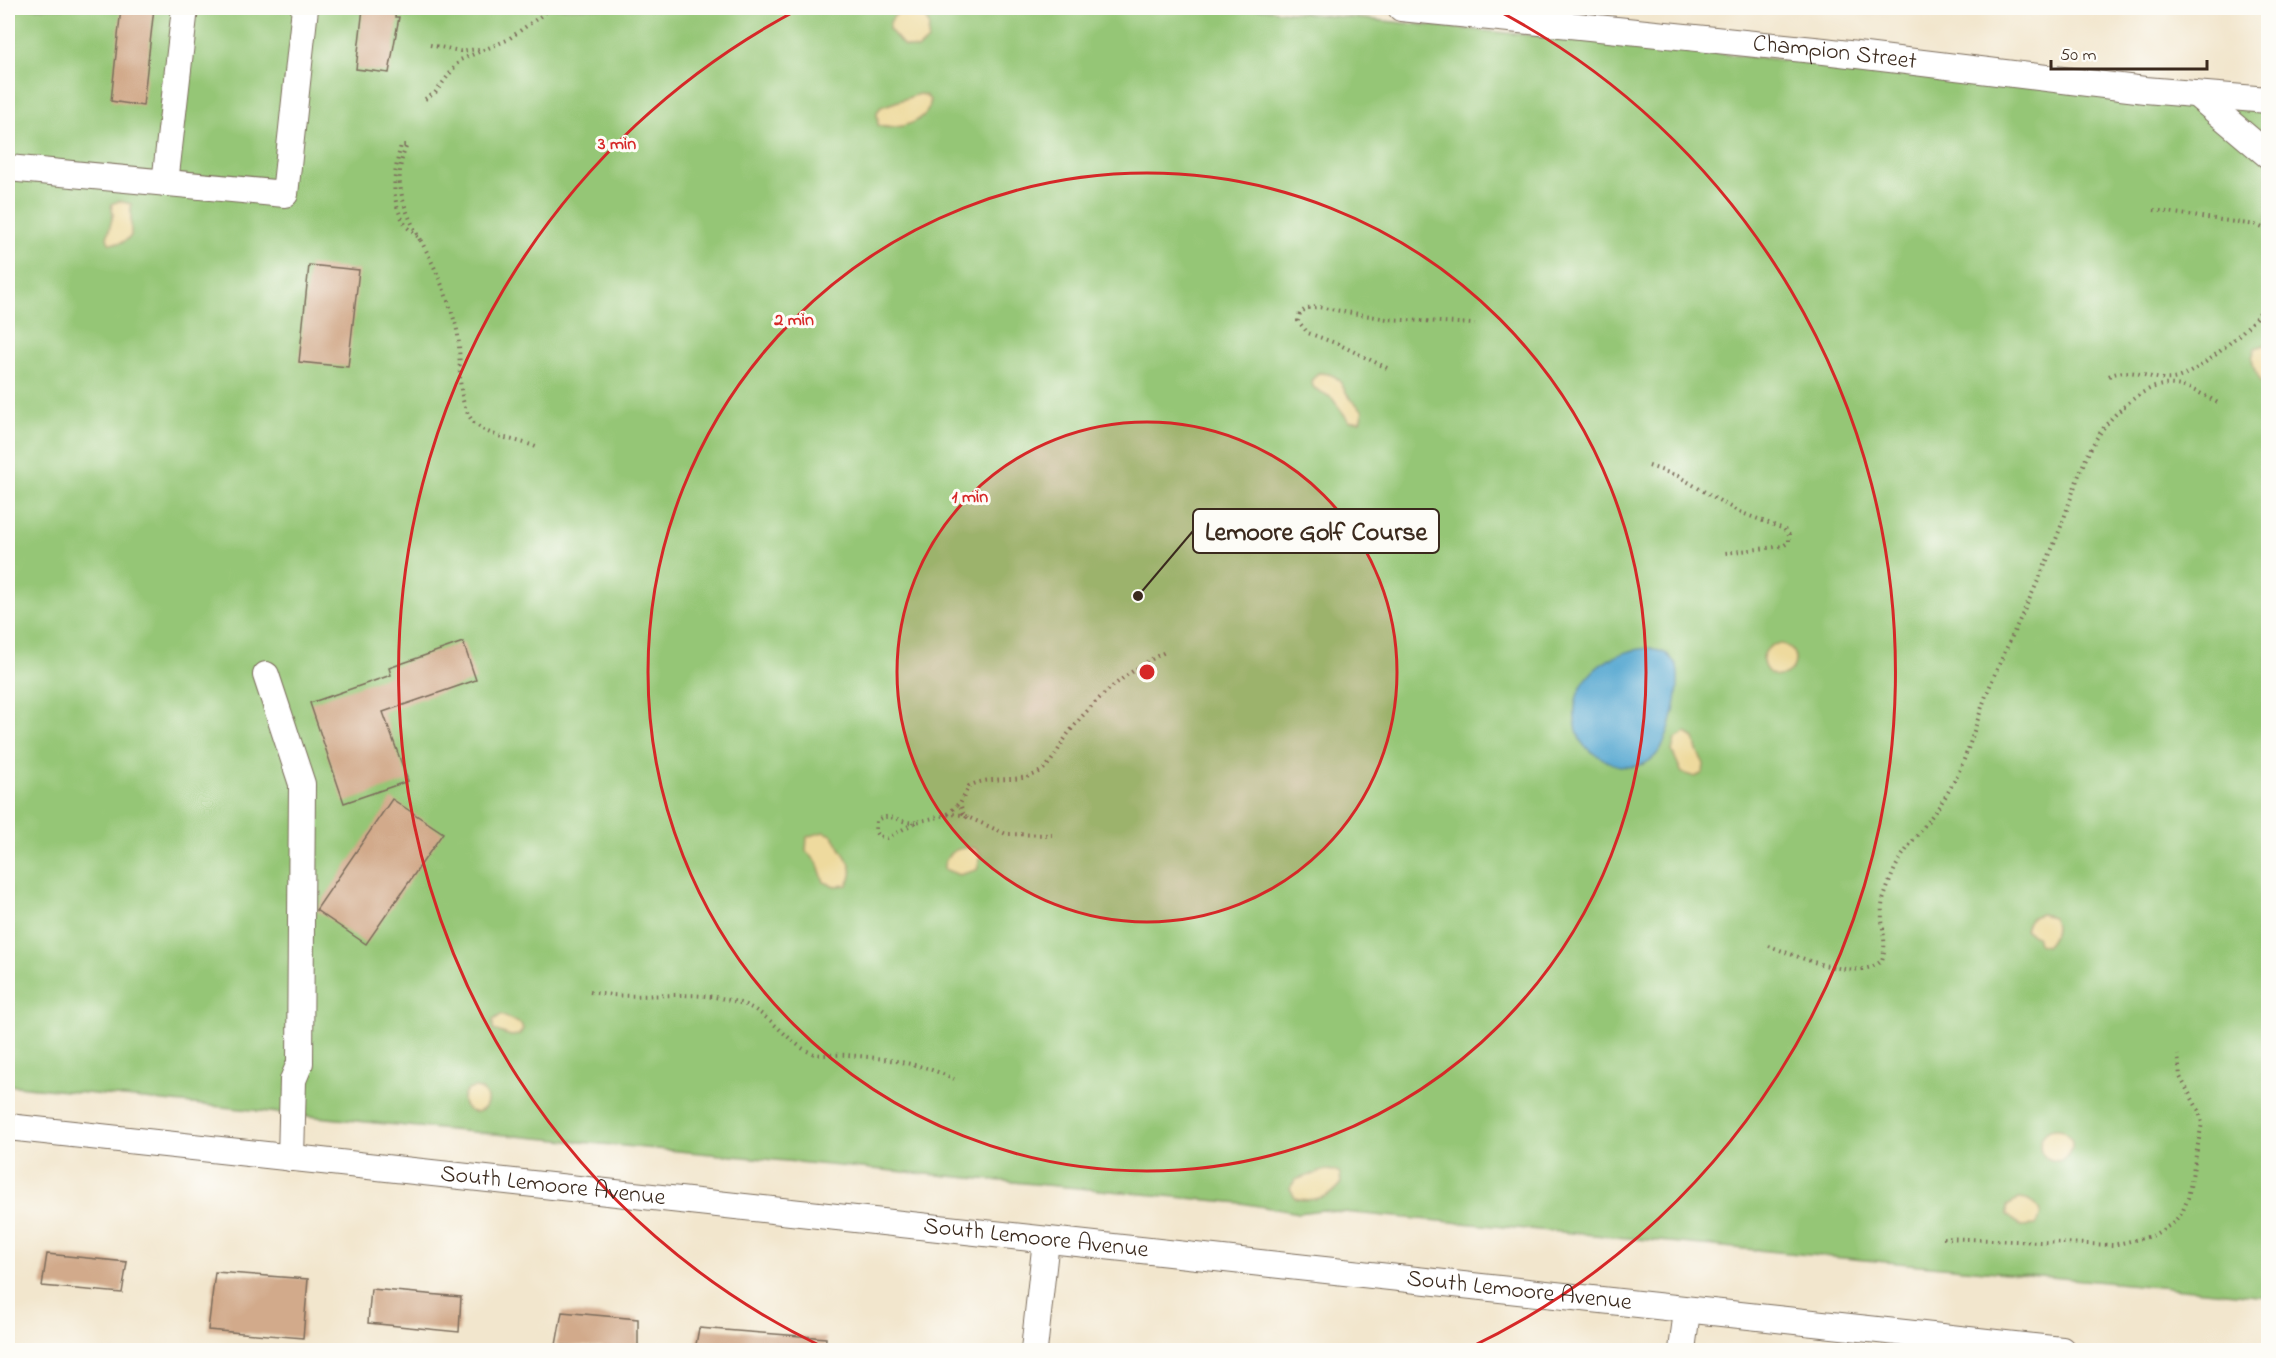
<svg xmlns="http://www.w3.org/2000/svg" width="2276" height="1358" viewBox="0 0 2276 1358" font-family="'Indie Flower',sans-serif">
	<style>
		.green { fill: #95c676; stroke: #68784a; stroke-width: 1.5 }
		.sand { fill: #eeda9e; stroke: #94825e; stroke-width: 1.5 }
		.water { fill: #56a8d1; stroke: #486978; stroke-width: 1.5 }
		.building { fill: #d2aa8b }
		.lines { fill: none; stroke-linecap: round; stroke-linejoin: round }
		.minor-casing { stroke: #7b6c5b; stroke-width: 28 }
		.path { stroke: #7b6c5b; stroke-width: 4; stroke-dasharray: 1.5 4.5; stroke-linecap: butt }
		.minor { stroke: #fff; stroke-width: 26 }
		.ring { fill: none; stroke: #d62828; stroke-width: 3 }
		.labels { text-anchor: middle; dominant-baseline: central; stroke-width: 6; stroke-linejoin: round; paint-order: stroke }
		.street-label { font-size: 24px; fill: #3b2a1e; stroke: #fdfcf7 }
		.centre { fill: #d62828; stroke: #fdfcf7; stroke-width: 3 }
		.ring-label { font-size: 18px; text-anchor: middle; font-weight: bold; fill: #d62828; stroke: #fdfcf7; stroke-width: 6; stroke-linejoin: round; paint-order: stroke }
		.leader { fill: none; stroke: #3b2a1e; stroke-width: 2 }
		.callout-dot { fill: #3b2a1e; stroke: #fdfcf7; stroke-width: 2 }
		.callout { fill: #fdfcf7; stroke: #3b2a1e; stroke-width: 2 }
		.callout-label { font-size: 26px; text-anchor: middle; font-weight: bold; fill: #3b2a1e }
	</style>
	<rect width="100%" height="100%" fill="#fdfcf7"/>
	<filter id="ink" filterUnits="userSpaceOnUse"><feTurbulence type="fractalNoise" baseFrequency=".0167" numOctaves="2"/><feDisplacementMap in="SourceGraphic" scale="12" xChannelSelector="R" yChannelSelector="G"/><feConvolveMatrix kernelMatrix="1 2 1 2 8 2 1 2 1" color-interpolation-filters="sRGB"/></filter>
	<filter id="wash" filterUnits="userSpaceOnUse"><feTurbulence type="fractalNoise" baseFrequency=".008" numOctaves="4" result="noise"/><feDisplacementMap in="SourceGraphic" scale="24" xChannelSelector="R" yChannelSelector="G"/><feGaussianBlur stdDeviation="1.35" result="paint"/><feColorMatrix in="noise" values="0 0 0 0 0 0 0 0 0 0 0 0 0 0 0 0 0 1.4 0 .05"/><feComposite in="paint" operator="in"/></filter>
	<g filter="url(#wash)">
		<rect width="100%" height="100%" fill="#f2e6cd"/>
		<path class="green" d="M 8,8 L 1251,8 L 2268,107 L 2268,1297 L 1321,1210 L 1299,1213 L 1241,1203 L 386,1124 L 8,1085 Z"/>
		<path class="sand" d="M 910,8 L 920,11 L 929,24 L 928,40 L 918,49 L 904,46 L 889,29 C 889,17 900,10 910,8 Z
			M 919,94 L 925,95 L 930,100 C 932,121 894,133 878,125 L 877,112 L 881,107 Z
			M 119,201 L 131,204 L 131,236 C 124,243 119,244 109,243 L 107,238 L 113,215 L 111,204 Z
			M 2268,344 L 2268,396 L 2254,368 L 2252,358 L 2255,348 Z
			M 1318,373 C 1344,373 1339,387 1352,400 C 1355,404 1359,406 1363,411 L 1360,421 L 1349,421 L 1332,398 L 1314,388 L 1311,381 Z
			M1763 660a16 16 0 1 1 32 0a16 16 0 1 1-32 0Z
			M 1686,733 L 1694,738 L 1697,751 L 1704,764 L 1703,773 L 1695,777 L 1682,773 L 1672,751 L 1675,739 Z
			M 823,832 C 834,834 835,839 840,848 C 848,861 857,869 847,885 L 835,886 L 824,882 L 817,862 L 806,851 L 807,837 Z
			M 975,848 L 981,855 L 977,870 L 959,875 L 944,869 C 943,852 960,846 975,848 Z
			M 2041,914 L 2052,917 C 2058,926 2054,939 2046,946 L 2038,944 L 2036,936 L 2025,930 L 2029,918 Z
			M 501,1015 L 521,1024 L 523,1029 L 519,1035 L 511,1036 L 493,1030 L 493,1020 Z
			M463 1100a12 12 0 1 1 24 0a12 12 0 1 1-24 0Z
			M2040 1145a16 16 0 1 1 32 0a16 16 0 1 1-32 0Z
			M 1326,1170 L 1335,1171 L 1340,1174 L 1341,1184 C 1332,1197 1310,1203 1295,1198 L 1290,1188 L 1295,1180 Z
			M 2019,1199 C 2034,1200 2047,1210 2036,1225 L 2021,1226 L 2007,1215 L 2007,1206 Z"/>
		<path class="water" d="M 1651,648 L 1667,654 L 1677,665 C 1681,686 1674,717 1666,737 C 1656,768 1627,775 1600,757 C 1592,751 1584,749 1580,739 C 1559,688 1602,650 1651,648 Z"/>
		<g id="blocks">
			<path class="building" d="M 121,8 L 154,8 L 143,106 L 111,101 Z
				M 363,8 L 396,8 L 395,17 L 399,17 L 389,73 L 356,69 Z
				M 309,265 L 359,270 L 348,367 L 299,362 Z
				M 463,642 L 476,680 L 383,712 L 408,781 L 344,803 L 310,703 L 391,675 L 389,668 Z
				M 392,799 L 443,833 L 366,944 L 316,910 Z
				M 47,1254 L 127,1262 L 122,1293 L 42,1286 Z
				M 215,1272 L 308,1279 L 303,1338 L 208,1330 Z
				M 371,1289 L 461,1297 L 459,1332 L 368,1323 Z
				M 562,1312 L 638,1319 L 638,1350 L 601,1350 L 602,1347 L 556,1345 Z
				M 699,1328 L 826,1338 L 825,1350 L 695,1350 Z"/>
		</g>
	</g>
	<g filter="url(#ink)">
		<use href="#blocks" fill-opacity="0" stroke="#7b6c5b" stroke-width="1.5"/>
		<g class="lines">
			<defs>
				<g id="minor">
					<path id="s1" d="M 1401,8 L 1824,51 L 2145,90 L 2268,100"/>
					<path d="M 2197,95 L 2268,155"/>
					<path d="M 8,168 L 285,194 L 305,8"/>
					<path d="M 165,183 L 185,8"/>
					<path d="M 266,675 L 302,784 L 300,1063 L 293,1080 L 291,1158"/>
					<path id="s2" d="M 8,1127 L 2062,1350"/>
					<path d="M 1034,1350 L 1046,1240"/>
					<path d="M 1682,1350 L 1687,1311"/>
				</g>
			</defs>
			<use href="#minor" class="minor-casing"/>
			<path class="path" d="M 430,45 L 460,51 L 479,49
				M 425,99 L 435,93 L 460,60 L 507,40 L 552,8
				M 2154,210 L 2255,225 L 2268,230
				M 420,240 C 404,209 391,179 407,145 L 401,145 C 394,173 389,198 405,224 C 409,231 417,234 421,241 C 435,266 448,298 456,326 C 464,354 453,395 472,420 C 487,439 518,438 538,448
				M 1387,368 L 1338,344 L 1308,333 L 1298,321 L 1300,313 L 1307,308 L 1318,307 L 1387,319 L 1475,324
				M 2109,376 C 2132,365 2149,381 2172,379 C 2195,377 2258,322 2268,301
				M 1649,466 L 1678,476 L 1737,511 L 1784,529 L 1789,535 L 1789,542 L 1783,546 L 1725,553
				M 948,814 L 960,802
				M 968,818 L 963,813 L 960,804 L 969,786 C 992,774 1019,785 1041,771 C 1055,761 1061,742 1071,730 C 1097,696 1129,670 1167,651
				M 916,822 C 901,825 890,810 876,821 L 875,831 L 878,836 L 887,838 L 916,822 L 951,814 L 963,815 L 1006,834 L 1052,835
				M 1769,946 C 1797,956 1859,984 1882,960 C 1889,939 1877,918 1884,897 C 1889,883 1894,868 1902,856 C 1918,832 1939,810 1952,785 C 1969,755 1976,720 1989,688 C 2012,632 2042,578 2063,521 C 2076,484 2087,441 2117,413 C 2155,377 2174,377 2218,403
				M 590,992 C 640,1002 692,987 740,1003 C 772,1013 791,1048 815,1054 C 825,1056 837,1054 847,1055 C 883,1058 922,1063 954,1079
				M 1943,1238 L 2113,1245 L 2152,1236 L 2172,1224 L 2182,1213 L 2188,1198 L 2202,1123 L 2199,1111 L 2180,1077 L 2178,1055"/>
			<use href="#minor" class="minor"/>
		</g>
	</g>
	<circle cx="1147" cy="672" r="250" fill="#d62828" fill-opacity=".12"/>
	<g class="ring">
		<circle cx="1147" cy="672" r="250"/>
		<circle cx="1147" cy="672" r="499"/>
		<path d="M825 1348A749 749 0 0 1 801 8M1493 8A749 749 0 0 1 1469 1348"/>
	</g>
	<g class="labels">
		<g class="street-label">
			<text stroke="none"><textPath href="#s1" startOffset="436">Champion Street</textPath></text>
			<text stroke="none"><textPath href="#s2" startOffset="548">South Lemoore Avenue</textPath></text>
			<text stroke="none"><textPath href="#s2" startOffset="1034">South Lemoore Avenue</textPath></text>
			<text stroke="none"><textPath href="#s2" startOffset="1520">South Lemoore Avenue</textPath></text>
		</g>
	</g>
	<circle cx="1147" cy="672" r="9" class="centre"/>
	<g class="ring-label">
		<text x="617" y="149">3 min</text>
		<text x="794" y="325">2 min</text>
		<text x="970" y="502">1 min</text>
	</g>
	<path class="leader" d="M1138 596L1193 531"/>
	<circle class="callout-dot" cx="1138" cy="596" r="6"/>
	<rect class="callout" x="1193" y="509" width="246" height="44" rx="6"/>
	<g class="callout-label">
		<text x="1316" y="540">Lemoore Golf Course</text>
	</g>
	<rect width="2276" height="1358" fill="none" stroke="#fdfcf7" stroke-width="30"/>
	<path d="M2051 60v9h156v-9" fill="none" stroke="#3b2a1e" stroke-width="3"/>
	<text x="2060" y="60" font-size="18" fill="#3b2a1e" stroke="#fdfcf7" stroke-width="4.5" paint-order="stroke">50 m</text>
</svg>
